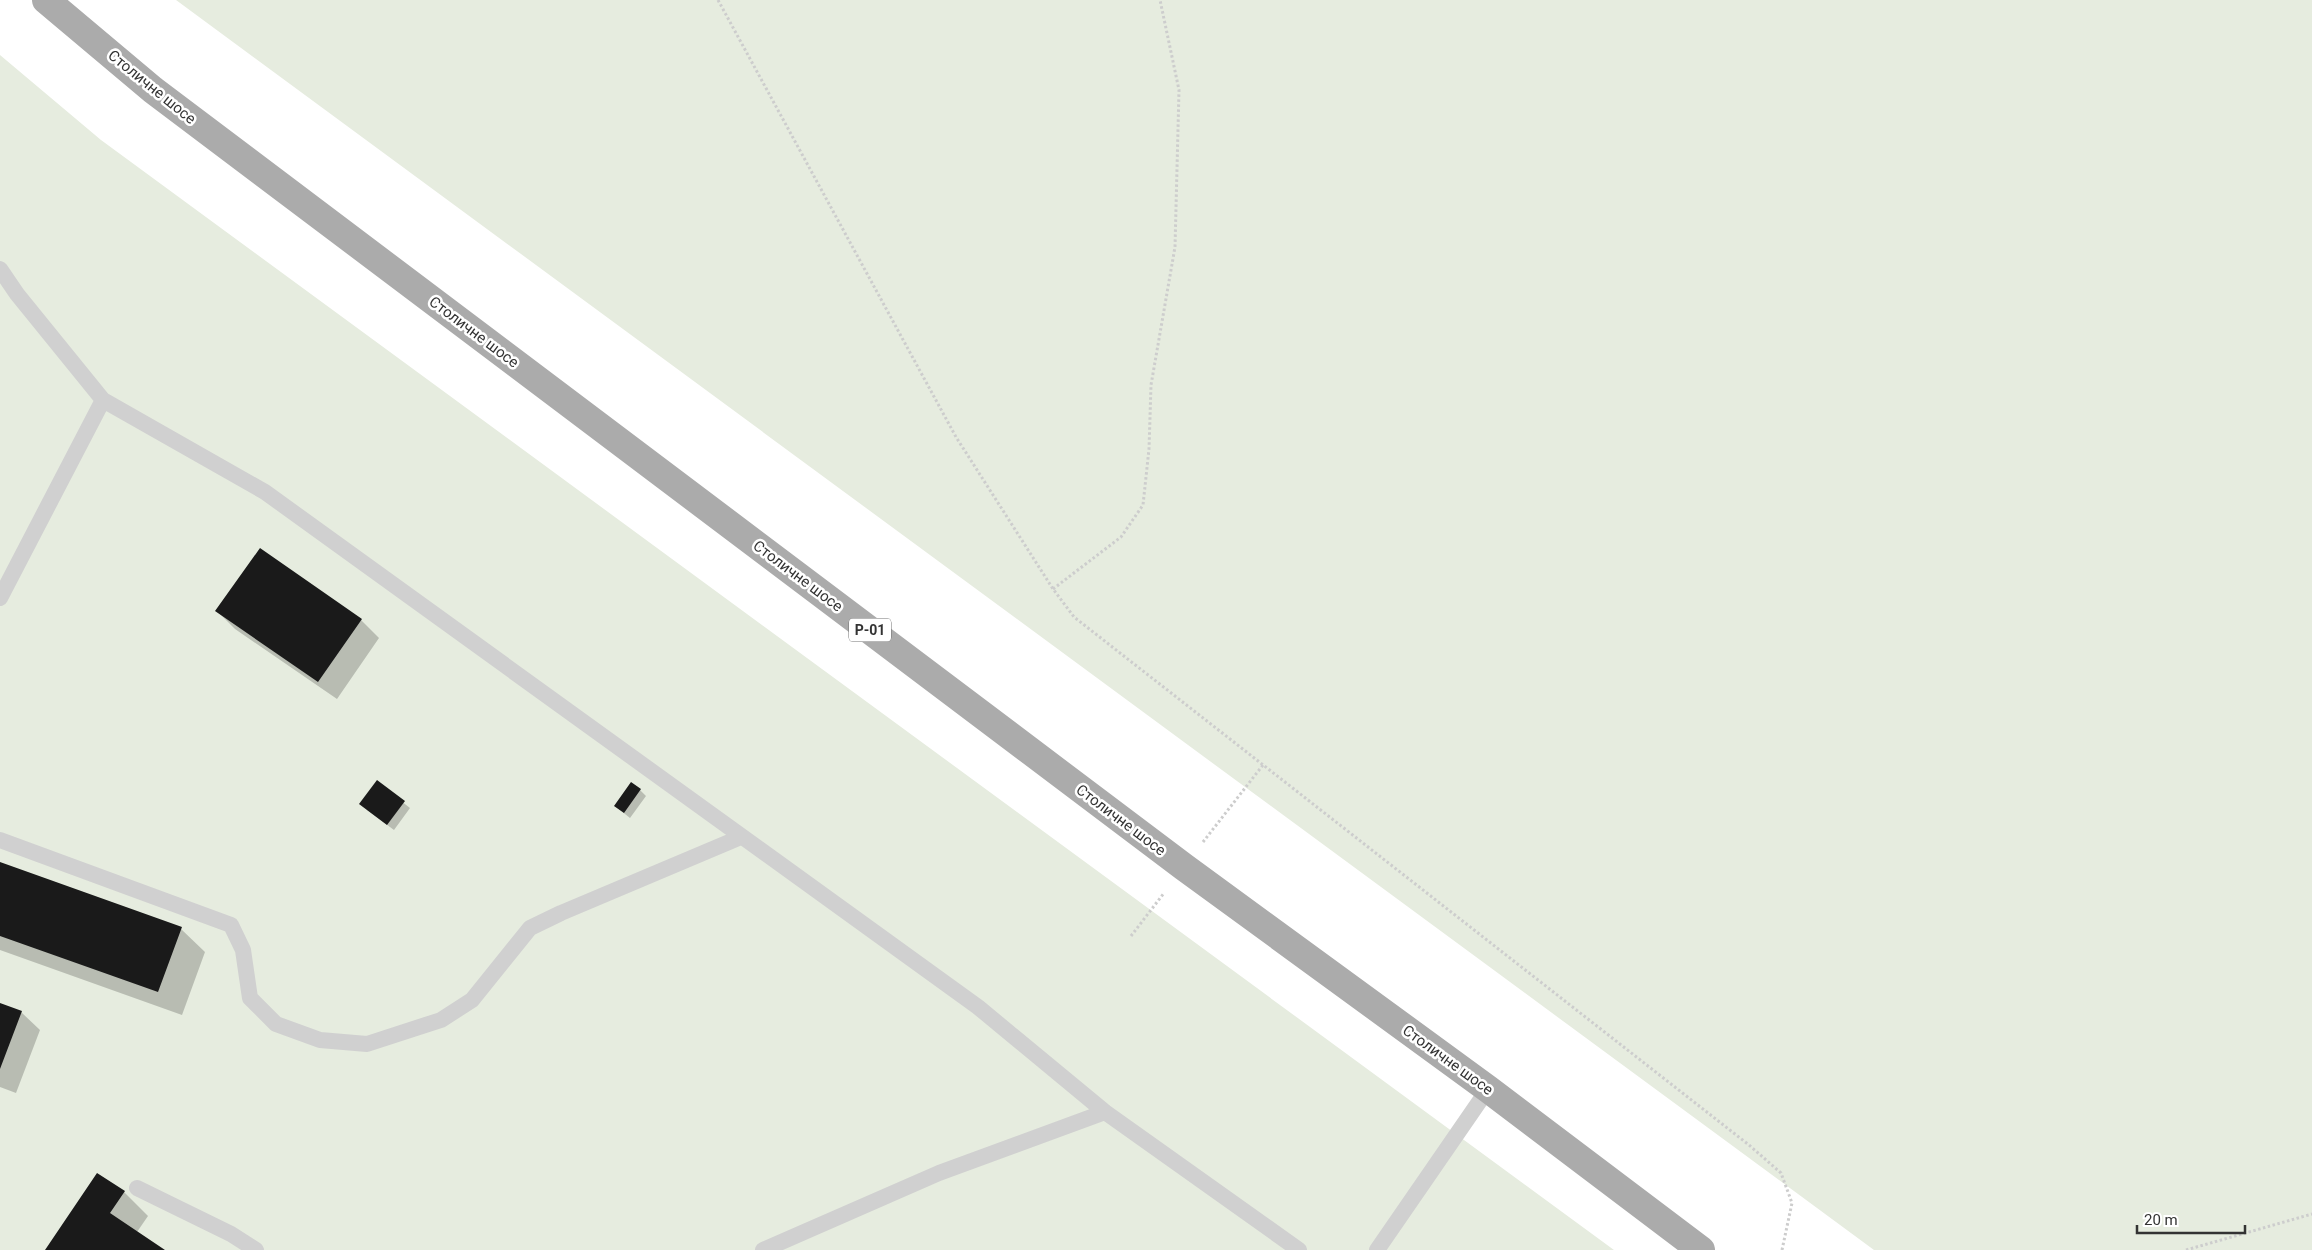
<svg xmlns="http://www.w3.org/2000/svg" width="2312" height="1250" viewBox="0 0 2312 1250" font-family="Roboto,sans-serif">
	<style>
		.green { fill: #e6ecdf }
		.shadow { fill: #0003 }
		.building { fill: #1a1a1a }
		.lines { fill: none; stroke-linecap: round; stroke-linejoin: round }
		.path { stroke: #cdcdcd; stroke-width: 3; stroke-dasharray: 2.5 2.5; stroke-linecap: butt }
		.service { stroke: #d0d0d0; stroke-width: 16 }
		.primary { stroke: #ababab; stroke-width: 28 }
		.labels { text-anchor: middle; dominant-baseline: central; stroke-width: 5; stroke-linejoin: round; paint-order: stroke }
		.shield { fill: #fff; stroke: #707070; stroke-width: 1 }
		.shield-label { font-size: 14px; font-weight: bold; fill: #333 }
		.street-label { font-size: 15px; fill: #333; stroke: #fff }
	</style>
	<rect width="100%" height="100%" fill="#fff"/>
	<path class="green" d="M 176,0 L 2312,0 L 2312,1250 L 1874,1250 Z
		M 0,55 L 101,140 L 1614,1250 L 0,1250 Z"/>
	<path class="shadow" d="M 217,611 L 361,620 L 379,638 L 337,699 L 235,629 Z
		M 377,782 L 410,808 L 394,830 L 367,810 Z
		M 640,790 L 646,796 L 630,818 L 615,806 Z
		M 0,864 L 181,929 L 205,952 L 182,1015 L 0,950 Z
		M 0,1004 L 21,1012 L 40,1030 L 16,1093 L 0,1087 Z
		M 98,1174 L 124,1192 L 148,1216 L 137,1232 L 163,1250 L 47,1250 Z"/>
	<path class="building" d="M 260,548 L 362,619 L 318,682 L 215,611 Z
		M 377,780 L 405,801 L 387,825 L 359,804 Z
		M 631,782 L 641,789 L 624,813 L 614,806 Z
		M 0,862 L 182,927 L 158,992 L 0,936 Z
		M 0,1003 L 22,1011 L 0,1069 Z
		M 97,1173 L 125,1191 L 110,1213 L 165,1250 L 45,1250 Z"/>
	<g class="lines">
		<path class="path" d="M 718,0 L 956,437 L 1053,589 L 1074,617 L 1749,1145 L 1781,1173 L 1792,1203 L 1782,1250
			M 1053,589 L 1121,537 L 1143,505 L 1149,449 L 1151,385 L 1175,247 L 1179,90 L 1160,0
			M 1203,842 L 1263,765
			M 1131,936 L 1164,893
			M 2186,1250 L 2312,1214"/>
		<path class="service" d="M 0,269 L 17,294 L 103,400 L 265,492 L 978,1007 L 1105,1112 L 1299,1250
			M 0,598 L 103,400
			M 0,840 L 231,925 L 243,950 L 250,998 L 276,1024 L 320,1040 L 367,1044 L 441,1020 L 472,1000 L 530,928 L 561,913 L 741,837
			M 137,1188 L 231,1234 L 256,1250
			M 763,1250 L 939,1173 L 1105,1112
			M 1377,1250 L 1488,1089"/>
		<path class="primary" d="M 46,0 L 153,90 L 1184,867 L 1488,1089 L 1701,1250"/>
	</g>
	<g class="labels">
		<rect class="shield" x="849" y="618.5" width="42" height="23" rx="4"/>
		<g class="shield-label">
			<text x="870" y="630">Р-01</text>
		</g>
		<g class="street-label">
			<text transform="translate(152 87) rotate(39)">Столичне шосе</text>
			<text transform="translate(474 332) rotate(37)">Столичне шосе</text>
			<text transform="translate(798 576) rotate(37)">Столичне шосе</text>
			<text transform="translate(1121 820) rotate(37)">Столичне шосе</text>
			<text transform="translate(1448 1060) rotate(36)">Столичне шосе</text>
		</g>
	</g>
	<path d="M2137 1225v8h108v-8" fill="none" stroke="#333333" stroke-width="2.5"/>
	<text x="2144" y="1225" font-size="15" fill="#333333" stroke="#ffffff" stroke-width="4" paint-order="stroke">20 m</text>
</svg>
